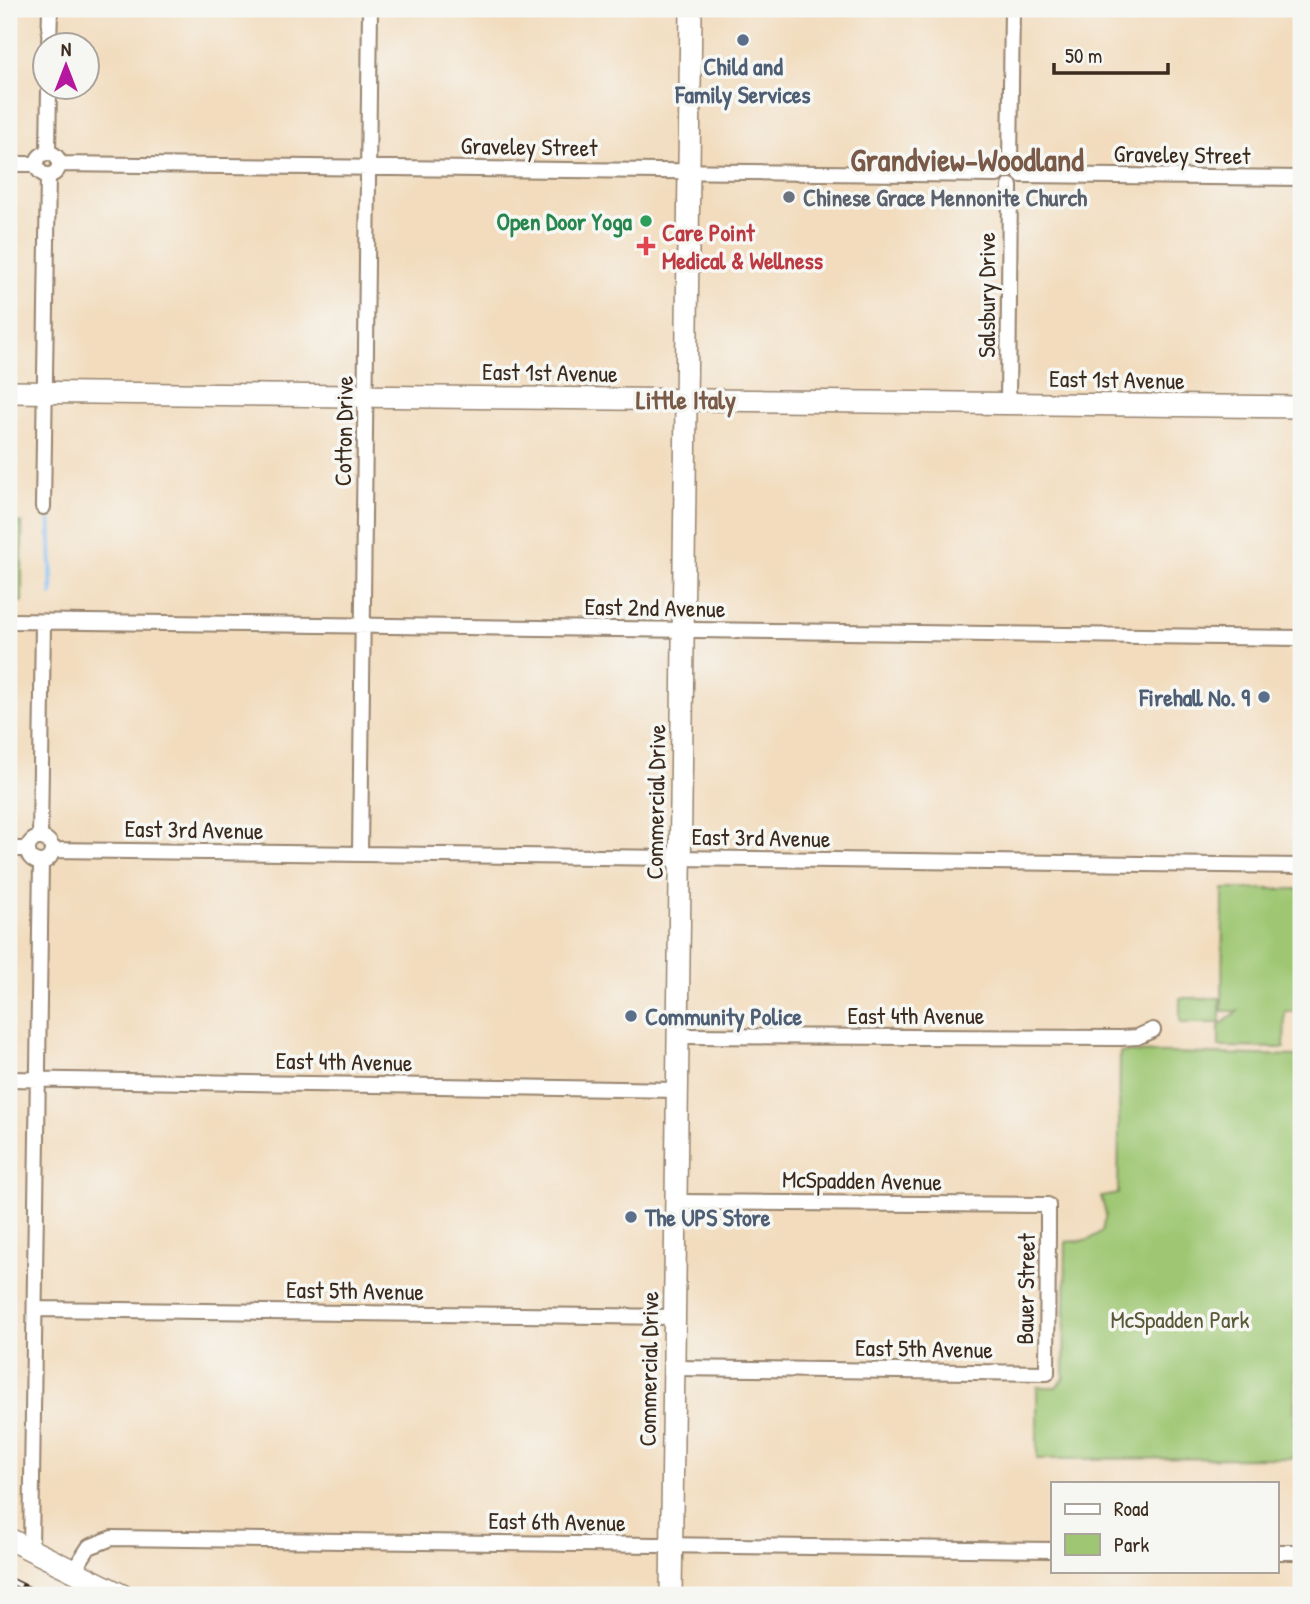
<svg xmlns="http://www.w3.org/2000/svg" width="1310" height="1604" viewBox="0 0 1310 1604" font-family="'Patrick Hand',sans-serif">
	<style>
		.green { fill: #9fc773; stroke: #6d7848; stroke-width: 2 }
		.lines { fill: none; stroke-linecap: round; stroke-linejoin: round }
		.stream { stroke: #81bdf4; stroke-width: 4.5 }
		.street-casing { stroke: #96836e; stroke-width: 18 }
		.secondary-casing { stroke: #96836e; stroke-width: 24 }
		.street { stroke: #fff; stroke-width: 14 }
		.secondary { stroke: #fff; stroke-width: 21 }
		.rail-casing { stroke: #3b2a1e; stroke-width: 7 }
		.rail { stroke: #f6f6f2; stroke-width: 4.5; stroke-dasharray: 13; stroke-linecap: butt }
		.service-dot { fill: #5c6f8a; stroke: #f6f6f2; stroke-width: 2.5 }
		.worship-dot { fill: #6b7280; stroke: #f6f6f2; stroke-width: 2.5 }
		.leisure-dot { fill: #2e9e5b; stroke: #f6f6f2; stroke-width: 2.5 }
		.health-dot { fill: #e0444e; stroke: #f6f6f2; stroke-width: 2.5 }
		.labels { text-anchor: middle; dominant-baseline: central; stroke-width: 7; stroke-linejoin: round; paint-order: stroke }
		.service-label { font-size: 24px; font-weight: bold; fill: #4e5e75; stroke: #f6f6f2; text-anchor: start }
		.street-label { font-size: 24px; fill: #3b2a1e; stroke: #f6f6f2 }
		.worship-label { font-size: 24px; font-weight: bold; fill: #5b616d; stroke: #f6f6f2; text-anchor: start }
		.leisure-label { font-size: 24px; font-weight: bold; fill: #27864d; stroke: #f6f6f2; text-anchor: end }
		.health-label { font-size: 24px; font-weight: bold; fill: #be3a42; stroke: #f6f6f2; text-anchor: start }
		.park-label { font-size: 24px; fill: #595938; stroke: #f6f6f2 }
		.neighbourhood-label { font-size: 26px; font-weight: bold; fill: #795947; stroke: #f6f6f2 }
		.district-label { font-size: 32px; font-weight: bold; fill: #795947; stroke: #f6f6f2 }
	</style>
	<rect width="100%" height="100%" fill="#f6f6f2"/>
	<filter id="ink" filterUnits="userSpaceOnUse"><feTurbulence type="fractalNoise" baseFrequency=".0143" numOctaves="2"/><feDisplacementMap in="SourceGraphic" scale="14" xChannelSelector="R" yChannelSelector="G"/><feConvolveMatrix kernelMatrix="1 2 1 2 8 2 1 2 1" color-interpolation-filters="sRGB"/></filter>
	<filter id="wash" filterUnits="userSpaceOnUse"><feTurbulence type="fractalNoise" baseFrequency=".00686" numOctaves="4" result="noise"/><feDisplacementMap in="SourceGraphic" scale="28" xChannelSelector="R" yChannelSelector="G"/><feGaussianBlur stdDeviation="1.57" result="paint"/><feColorMatrix in="noise" values="0 0 0 0 0 0 0 0 0 0 0 0 0 0 0 0 0 1.4 0 .05"/><feComposite in="paint" operator="in"/></filter>
	<g filter="url(#wash)">
		<rect width="100%" height="100%" fill="#f2dcbd"/>
		<path class="green" d="M 9,518 L 11,522 L 22,523 L 22,602 L 9,602 Z
			M 1223,889 L 1300,889 L 1299,1012 L 1285,1011 L 1284,1048 L 1219,1047 L 1219,1026 L 1238,1011 L 1222,1011 Z
			M 1180,998 L 1220,998 L 1220,1023 L 1180,1023 Z
			M 1120,1052 L 1298,1056 L 1294,1458 L 1037,1459 L 1037,1387 L 1056,1387 L 1064,1378 L 1066,1242 L 1089,1240 L 1102,1231 L 1106,1214 L 1101,1197 L 1118,1194 Z"/>
		<g class="lines">
			<path class="stream" d="M 50,520 L 52,594"/>
		</g>
	</g>
	<g filter="url(#ink)">
		<g class="lines">
			<defs>
				<path id="street" d="M 49,46 L 50,9
					M 48,152 L 49,88
					M37 164a11 11 0 1 1 22 0a11 11 0 1 1-22 0Z
					M 1010,163 L 1012,9
					M 9,164 L 36,164
					M 59,164 L 997,175
					M 1021,175 L 1301,178
					M 1008,404 L 1010,186
					M 43,507 L 48,175
					M 9,621 L 1301,638
					M28 850a12 12 0 1 1 24 0a12 12 0 1 1-24 0Z
					M 40,838 L 43,622
					M 9,849 L 28,849
					M 52,850 L 1301,866
					M 360,854 L 370,9
					M 679,1036 L 1121,1038 L 1137,1037 L 1153,1030
					M 9,1079 L 678,1090
					M 35,1309 L 675,1317
					M 674,1368 L 1047,1373 L 1048,1229 L 1048,1205 L 676,1202
					M 31,1549 L 41,862
					M 1277,1552 L 1301,1552
					M 74,1570 L 89,1547 L 112,1538 L 1053,1550"/>
				<path id="secondary" d="M 9,392 L 1301,407
					M 9,1539 L 122,1595
					M 671,1595 L 691,9"/>
			</defs>
			<use href="#street" class="street-casing"/>
			<use href="#secondary" class="secondary-casing"/>
			<use href="#street" class="street"/>
			<use href="#secondary" class="secondary"/>
			<defs>
				<path id="rail" d="M 9,1580 L 40,1595
					M 9,1592 L 15,1595"/>
			</defs>
			<use href="#rail" class="rail-casing"/>
			<use href="#rail" class="rail"/>
		</g>
	</g>
	<g class="service-dot">
		<circle cx="743" cy="40" r="7"/>
		<circle cx="1264" cy="697" r="7"/>
		<circle cx="631" cy="1016" r="7"/>
		<circle cx="631" cy="1217" r="7"/>
	</g>
	<circle class="worship-dot" cx="789" cy="197" r="7"/>
	<circle class="leisure-dot" cx="646" cy="221" r="7"/>
	<path class="health-dot" d="M642.5 235.5h7v7h7v7h-7v7h-7v-7h-7v-7h7z"/>
	<g class="labels">
		<g class="service-label">
			<text x="743" y="66" text-anchor="middle">Child and<tspan x="743" dy="28">Family Services</tspan></text>
			<text x="1250" y="697" text-anchor="end">Firehall No. 9</text>
			<text x="645" y="1016">Community Police</text>
			<text x="645" y="1217">The UPS Store</text>
		</g>
		<g class="street-label">
			<text transform="translate(529 146) rotate(1)">Graveley Street</text>
			<text transform="translate(1182 154) rotate(1)">Graveley Street</text>
			<text transform="translate(986 295) rotate(-90)">Salsbury Drive</text>
			<text transform="translate(550 372) rotate(1)">East 1st Avenue</text>
			<text transform="translate(1117 379) rotate(1)">East 1st Avenue</text>
			<text transform="translate(343 431) rotate(-89)">Cotton Drive</text>
			<text transform="translate(655 607) rotate(1)">East 2nd Avenue</text>
			<text transform="translate(655 802) rotate(-89)">Commercial Drive</text>
			<text transform="translate(194 829) rotate(1)">East 3rd Avenue</text>
			<text transform="translate(761 837) rotate(1)">East 3rd Avenue</text>
			<text x="916" y="1015">East 4th Avenue</text>
			<text transform="translate(344 1061) rotate(1)">East 4th Avenue</text>
			<text transform="translate(862 1180) rotate(1)">McSpadden Avenue</text>
			<text transform="translate(1025 1289) rotate(-89)">Bauer Street</text>
			<text transform="translate(355 1290) rotate(1)">East 5th Avenue</text>
			<text transform="translate(924 1348) rotate(1)">East 5th Avenue</text>
			<text transform="translate(648 1369) rotate(-89)">Commercial Drive</text>
			<text transform="translate(557 1521) rotate(1)">East 6th Avenue</text>
		</g>
		<g class="worship-label">
			<text x="803" y="197">Chinese Grace Mennonite Church</text>
		</g>
		<g class="leisure-label">
			<text x="632" y="221">Open Door Yoga</text>
		</g>
		<g class="health-label">
			<text x="662" y="232">Care Point<tspan x="662" dy="28">Medical &amp; Wellness</tspan></text>
		</g>
		<g class="park-label">
			<text x="1180" y="1319">McSpadden Park</text>
		</g>
		<g class="neighbourhood-label">
			<text x="686" y="399">Little Italy</text>
		</g>
		<g class="district-label">
			<text x="967" y="159">Grandview-Woodland</text>
		</g>
	</g>
	<rect width="1310" height="1604" fill="none" stroke="#f6f6f2" stroke-width="35"/>
	<rect x="1051" y="1482" width="228" height="91" fill="#f6f6f2" stroke="#aba49d" stroke-width="2"/>
	<rect x="1065" y="1504" width="35" height="10" fill="#ffffff" stroke="#aba49d" stroke-width="2"/>
	<text x="1114" y="1516" font-size="21" fill="#3b2a1e">Road</text>
	<rect x="1065" y="1534" width="35" height="21" fill="#9fc773" stroke="#aba49d" stroke-width="2"/>
	<text x="1114" y="1552" font-size="21" fill="#3b2a1e">Park</text>
	<g transform="translate(66 66)"><circle r="33" fill="#f6f6f2" stroke="#aba49d" stroke-width="2"/>
	<path d="M0-5L12 26L0 18L-12 26Z" fill="#b5179e"/>
	<text y="-10" font-size="19" font-weight="bold" text-anchor="middle" fill="#3b2a1e">N</text>
	</g>
	<path d="M1054 63v10h114v-10" fill="none" stroke="#3b2a1e" stroke-width="3.5"/>
	<text x="1065" y="63" font-size="21" fill="#3b2a1e" stroke="#f6f6f2" stroke-width="5" paint-order="stroke">50 m</text>
</svg>
